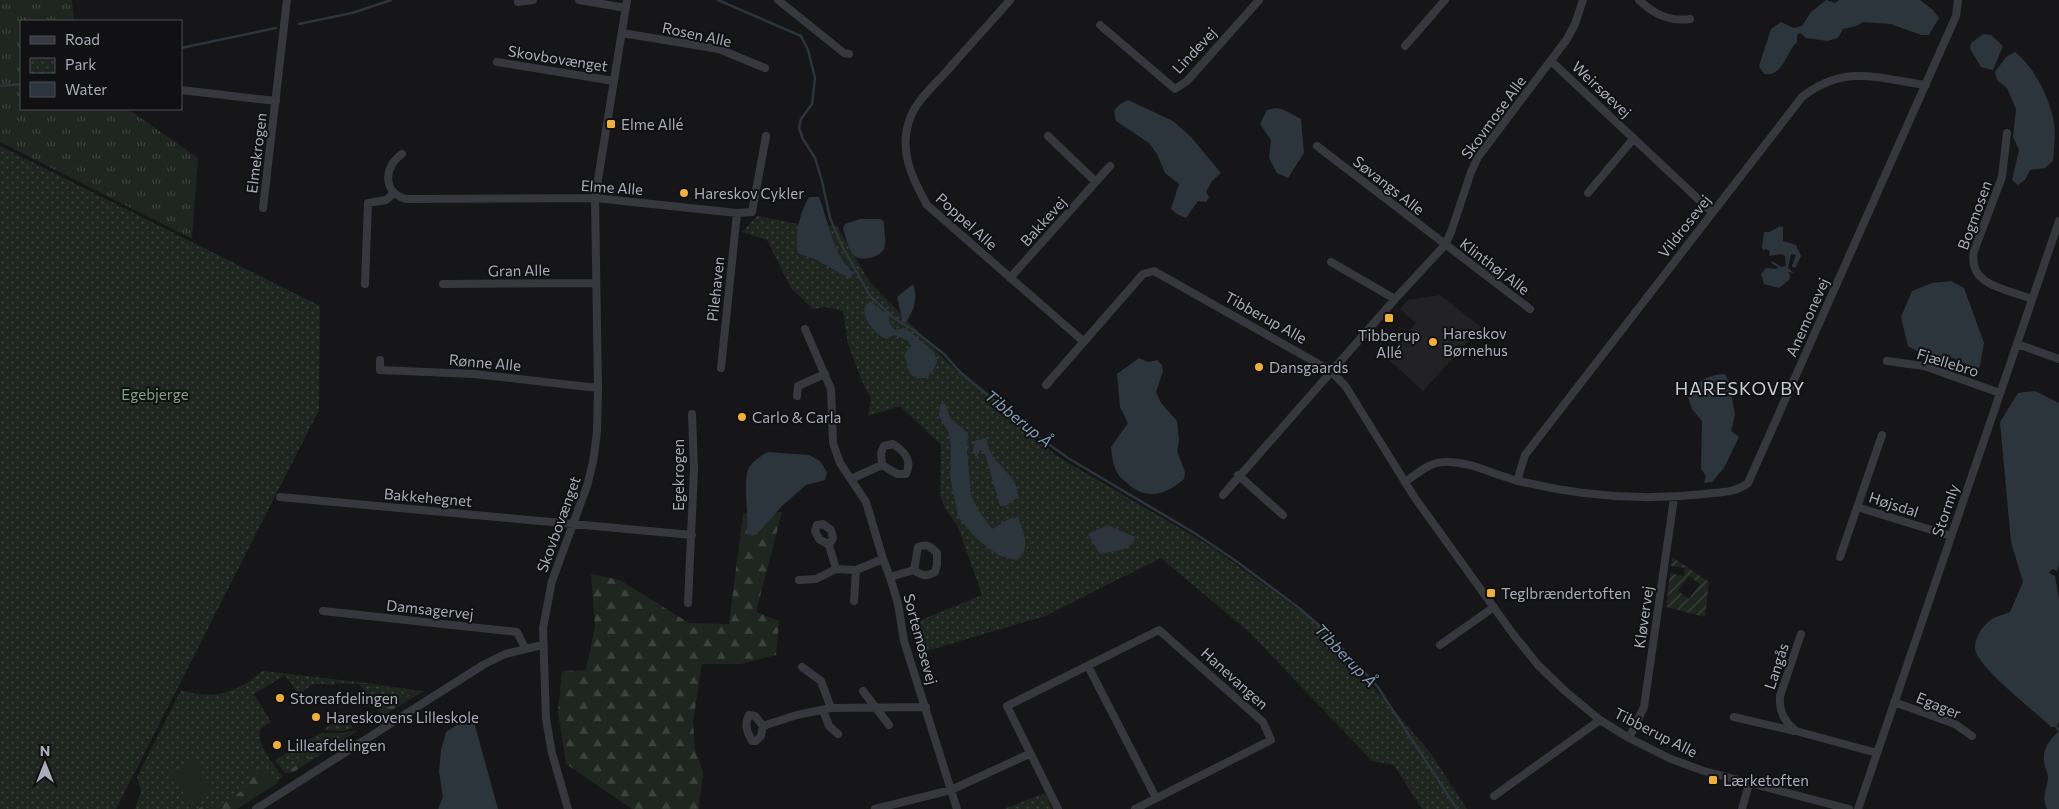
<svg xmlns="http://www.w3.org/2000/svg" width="2059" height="809" viewBox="0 0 2059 809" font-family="Commissioner,sans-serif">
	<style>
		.built { fill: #222225 }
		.grass { fill: url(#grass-tufts) }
		.forest { fill: url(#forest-firs) }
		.park { fill: url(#park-dots) }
		.garden { fill: url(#garden-furrows); fill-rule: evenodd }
		.pitch { fill: #1e261f }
		.water { fill: #2c353c }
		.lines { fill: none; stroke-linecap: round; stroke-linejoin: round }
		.stream { stroke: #2c353c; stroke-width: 2.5 }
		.street { stroke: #37383d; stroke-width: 8 }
		.poi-dot { fill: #f2b134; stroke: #111113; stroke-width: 2 }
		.labels { text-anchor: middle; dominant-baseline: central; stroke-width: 4; stroke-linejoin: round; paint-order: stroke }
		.street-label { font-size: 15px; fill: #a8adb8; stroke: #111113 }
		.poi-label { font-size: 15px; fill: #a8adb8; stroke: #111113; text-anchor: start }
		.park-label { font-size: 15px; fill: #7fa381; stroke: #111113 }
		.water-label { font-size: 16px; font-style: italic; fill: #7f9bb3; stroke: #111113 }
		.quarter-label { font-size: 18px; letter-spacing: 1px; fill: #c9ccd4; stroke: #111113 }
	</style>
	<defs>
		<pattern id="grass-tufts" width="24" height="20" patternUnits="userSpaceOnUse" patternTransform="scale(1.25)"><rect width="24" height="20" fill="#1e261f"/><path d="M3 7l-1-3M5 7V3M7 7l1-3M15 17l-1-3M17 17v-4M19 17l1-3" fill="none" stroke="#3c433d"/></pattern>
		<pattern id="forest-firs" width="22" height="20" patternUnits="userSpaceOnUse" patternTransform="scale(1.25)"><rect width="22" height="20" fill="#1e261f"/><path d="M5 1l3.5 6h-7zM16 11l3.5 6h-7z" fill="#3c433d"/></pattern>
		<pattern id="park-dots" width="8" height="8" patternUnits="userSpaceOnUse" patternTransform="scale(1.25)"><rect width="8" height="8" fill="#1e261f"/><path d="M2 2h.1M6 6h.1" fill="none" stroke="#3c433d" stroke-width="1.8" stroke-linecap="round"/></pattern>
		<pattern id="garden-furrows" width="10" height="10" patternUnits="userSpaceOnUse" patternTransform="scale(1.25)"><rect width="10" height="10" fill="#1e261f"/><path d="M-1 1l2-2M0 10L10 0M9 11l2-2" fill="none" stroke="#3c433d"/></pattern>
	</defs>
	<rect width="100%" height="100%" fill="#161618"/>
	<path class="built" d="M 1440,295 L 1481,327 L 1423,391 L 1386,357 L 1416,323 L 1400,309 L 1408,300 Z"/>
	<path class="grass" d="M 0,0 L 72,0 L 74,21 L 21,21 L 21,109 L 128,109 L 198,158 L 192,239 L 0,142 Z"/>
	<path class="forest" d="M 782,512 L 756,612 L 779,621 L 776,655 L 741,664 L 702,664 L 693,722 L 695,749 L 703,772 L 699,809 L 632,809 L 566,764 L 558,712 L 562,671 L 586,670 L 595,627 L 591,574 L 620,580 L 689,623 L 729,624 L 743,513 Z
		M 358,682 L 424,691 L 382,716 L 380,712 L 413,692 L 359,683 Z
		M 355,730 L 356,732 L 292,773 L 285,773 L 287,769 L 294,767 Z
		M 252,771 L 265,771 L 274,776 L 276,784 L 237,809 L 197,809 L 201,807 L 214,808 L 249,786 L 249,775 Z"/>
	<path class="park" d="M 0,146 L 320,306 L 319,410 L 116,809 L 0,809 Z
		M 757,216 L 793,223 L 837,226 L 869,281 L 945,360 L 1057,456 L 1212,547 L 1317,623 L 1430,752 L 1467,809 L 1422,809 L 1394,765 L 1372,761 L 1249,632 L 1161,558 L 1045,616 L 919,653 L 909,625 L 982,595 L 958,527 L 946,510 L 940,495 L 941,445 L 900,406 L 868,416 L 871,399 L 861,379 L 848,344 L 843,311 L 826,307 L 813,309 L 791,288 L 767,240 L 742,232 Z
		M 263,671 L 358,682 L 359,684 L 414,691 L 380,712 L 359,684 L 335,683 L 335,685 L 313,684 L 299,695 L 285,675 L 254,694 L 271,722 C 268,724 263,726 261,729 C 254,742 275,766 282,776 L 276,784 L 274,776 L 265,771 L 252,771 L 249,775 L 249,786 L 214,809 L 201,807 L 197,809 L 135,809 L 141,791 L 137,777 L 181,690 C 206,697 223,697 247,683 C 253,680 256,674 263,671 Z
		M 345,715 L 353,728 L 343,731 L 323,730 Z
		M 354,730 L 294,767 L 287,769 L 285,773 L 275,760 L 320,733 L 343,733 Z
		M 1045,793 L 1052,809 L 1004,809 Z"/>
	<path class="garden" d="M 1672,557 L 1709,582 L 1705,617 L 1666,607 L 1670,573 L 1684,576 L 1685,568 L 1671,566 ZM 1689,576 L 1700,584 L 1689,599 L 1678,591 Z"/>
	<path class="pitch" d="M 194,759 L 213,790 L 190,804 L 171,773 Z"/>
	<path class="water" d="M 1826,0 L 1835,3 L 1839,0 L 1920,0 L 1933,10 L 1939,18 L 1929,35 L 1921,35 L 1891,24 L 1863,22 L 1856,26 L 1843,29 L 1838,38 L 1827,41 L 1806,38 L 1800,33 L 1797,35 L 1797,42 C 1786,52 1783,77 1764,74 L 1759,66 L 1771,29 L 1781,22 L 1794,28 L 1802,26 L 1811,12 Z
		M 1983,34 L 1991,35 L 2003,46 L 1993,70 L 1981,67 L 1970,49 L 1971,43 Z
		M 2015,52 C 2035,68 2049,97 2054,122 C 2056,134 2054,148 2053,161 L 2045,168 L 2030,170 L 2025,180 L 2018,185 L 2012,180 L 2019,150 L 2013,137 L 2016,109 L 2007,88 L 1997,80 L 1995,72 L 2006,57 Z
		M 1128,100 L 1173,121 L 1191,137 L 1221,173 L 1212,181 L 1206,192 L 1209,197 L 1206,202 L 1198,201 L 1186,218 L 1177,214 L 1171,209 L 1179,184 L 1165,173 L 1157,154 L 1149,143 L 1116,121 L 1114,111 L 1119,105 Z
		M 1276,108 L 1284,110 L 1301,119 L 1304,153 L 1288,178 L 1277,173 L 1269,158 L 1271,140 L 1260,124 L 1267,110 Z
		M 809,197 L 819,197 C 828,220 833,255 853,273 L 851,278 L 843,275 L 817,260 L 798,253 C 794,237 800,211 809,197 Z
		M 860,219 L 881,219 L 884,222 C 884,230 886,239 885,246 C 883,257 864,261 856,257 C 849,253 845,235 843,228 L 845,224 Z
		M 1780,226 L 1783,227 L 1783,241 L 1796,245 L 1801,256 L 1795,268 L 1792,266 L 1796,255 L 1791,254 L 1788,268 L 1794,273 L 1788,272 L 1790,275 L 1789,280 L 1779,288 L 1764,284 L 1761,274 L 1766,268 L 1777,269 L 1778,267 L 1771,263 L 1772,261 L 1781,267 L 1786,266 L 1785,256 L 1781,254 L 1769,256 L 1770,251 L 1765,249 L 1764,251 L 1762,248 L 1764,232 L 1770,232 Z
		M 1951,281 L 1964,288 L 1984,343 L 1980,366 L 1977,369 L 1953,358 L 1924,355 L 1908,346 L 1901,317 L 1912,291 L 1932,283 Z
		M 913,284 C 919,298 913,314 904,324 L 901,322 L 902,318 L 897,297 Z
		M 870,301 L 882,311 L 890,314 C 888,321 890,325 895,330 L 904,328 L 908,330 L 934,352 L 937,362 C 931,377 926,383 910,374 L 904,355 L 911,346 L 907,340 L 894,335 L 886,339 C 877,336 861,318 865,307 C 865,307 869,302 870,301 Z
		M 1139,358 L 1148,362 L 1157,360 L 1162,365 L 1163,371 L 1156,392 L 1161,403 L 1177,421 L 1179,440 L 1177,451 L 1185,472 L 1184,479 C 1164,496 1146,501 1126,482 C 1123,479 1119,477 1118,474 C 1113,466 1112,456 1111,447 L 1128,423 L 1120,407 L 1117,374 Z
		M 1725,374 L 1729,382 L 1735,415 L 1731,431 L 1739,437 L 1724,468 L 1712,482 L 1704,483 L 1706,476 L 1701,469 L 1702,421 L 1692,409 L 1688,397 C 1697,381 1707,375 1725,374 Z
		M 2035,391 L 2059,403 L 2059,564 L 2057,571 L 2052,569 L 2049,573 L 2055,576 L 2059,599 L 2059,722 L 2056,727 L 2051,727 C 2035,711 1978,668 1975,649 C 1974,638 1983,625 1992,619 C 1997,616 2004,615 2010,612 L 2023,582 L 2011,542 L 2000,422 L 2018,393 Z
		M 940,404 L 946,404 L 950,418 L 968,433 L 967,452 L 971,495 L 978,510 L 992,529 L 1011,518 L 1018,518 C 1024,531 1031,550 1017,560 L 1000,556 L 990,549 L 976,538 L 958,517 L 950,476 L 951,445 L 948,431 L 939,416 Z
		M 986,438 C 988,442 988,449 991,453 C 1000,469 1018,476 1018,497 L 1006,506 L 1000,506 L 985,454 L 981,450 L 976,457 L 973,451 L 974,441 Z
		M 768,452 L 809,455 L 820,461 L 827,472 L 825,480 L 806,485 L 782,506 L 757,534 L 752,536 L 747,533 C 749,515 743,485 748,470 C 751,462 761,456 768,452 Z
		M 1108,525 L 1135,537 L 1132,544 L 1125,549 L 1100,554 L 1088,534 Z
		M 469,720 L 474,722 L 498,809 L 438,809 L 443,797 L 439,772 L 441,750 L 446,732 L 463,721 Z
		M 2059,731 L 2059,809 L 2047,809 C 2041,797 2047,790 2048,778 C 2048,774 2046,770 2045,766 C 2041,751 2048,741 2059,731 Z"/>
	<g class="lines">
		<path class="stream" d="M 718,0 L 801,36 L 808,50 L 815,78 L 812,104 L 801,119 L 799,128 L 803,139 L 815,158 L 822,181 L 830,218 L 840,242 L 870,296 L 895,319 L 912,329 L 944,354 L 960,372 L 1037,436 L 1068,458 L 1196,534 L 1236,561 L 1299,608 L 1330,635 L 1377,686 L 1457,809
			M 299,24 L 352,13 L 391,0
			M 181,48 L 276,28
			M 0,86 L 21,84
			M 2055,724 L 2059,731"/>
		<path class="street" d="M 579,0 L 626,8
			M 778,0 L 844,53 L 849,54
			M 1010,0 C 989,24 967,48 946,72 C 933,86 915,102 909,121 C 899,152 912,178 927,205 L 1083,341
			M 1639,0 C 1654,14 1669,22 1690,19
			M 518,2 L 533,0
			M 1100,25 L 1175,89 L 1187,81 L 1259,0
			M 622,33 L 719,49 L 765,68
			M 1405,46 L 1445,0
			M 1551,61 L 1712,212
			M 497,62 L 614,81
			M 181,90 L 276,101
			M 2007,133 L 2002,177 L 1974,251 C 1967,286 2007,289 2032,299
			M 1048,136 L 1096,182
			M 1317,146 L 1530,309
			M 402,154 C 383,167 383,193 406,199 L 595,198 L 737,213 L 752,212 L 766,136
			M 1588,193 L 1634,138
			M 263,208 L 287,0
			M 1331,262 L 1395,299
			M 1010,278 L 1110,166
			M 365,284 L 368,203 L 386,200 L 394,193
			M 443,284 L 596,283
			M 805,329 L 831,389 L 833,443 L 840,463 L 866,502 L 883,559 L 890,577 L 898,604 L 904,641 L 957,809
			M 2017,344 L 2059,359
			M 380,360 L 380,370 L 474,374 L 598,388
			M 1887,361 L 1924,366 L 2000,393
			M 721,368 L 737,213
			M 1046,385 L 1143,274 L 1154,271 L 1331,371 L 1346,387 L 1415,498 L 1513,634 L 1538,665 L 1565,691 L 1600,720 L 1629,738 L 1671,759 L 1704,771 L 1849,809
			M 797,396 L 798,386 L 825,374
			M 1238,475 L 1283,515
			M 851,479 L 882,465 L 881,453 L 884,446 L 893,444 C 904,451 913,460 906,474 L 897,474 L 882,465
			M 1517,481 L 1525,455 L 1802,97 C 1845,64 1876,78 1926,85
			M 1405,482 C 1417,474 1429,462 1445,462 C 1470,461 1494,475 1519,481 C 1579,496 1643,501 1704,494 C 1721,492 1735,493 1748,483 L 1956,16 L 1958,0
			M 1223,495 L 1395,299 L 1445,245 L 1451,232 L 1471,172 L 1478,157 L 1567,39 L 1575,24 L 1583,0
			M 280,497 L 692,535
			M 1857,507 L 1951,536
			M 829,545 L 819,539 L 815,531 L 817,525 L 823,524 L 831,530 L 833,538 L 829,545 L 836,569
			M 1840,557 L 1882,435
			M 890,577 L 914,570 L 918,547 C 927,543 931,547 937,553 L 937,565 L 935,572 C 926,577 922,576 914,570
			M 799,580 L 816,579 L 836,569 L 856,570 L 883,559
			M 854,601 L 856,570
			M 688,603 L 694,470 L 692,414
			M 323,611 L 517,632 L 525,648
			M 1801,634 L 1780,696 C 1779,712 1784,721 1796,731 L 1877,753
			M 1440,645 L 1494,607
			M 1088,666 L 1156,798
			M 802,667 L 821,681 L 831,708
			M 863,691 L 889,725
			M 1894,702 L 1955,724 L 1972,736
			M 823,710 L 829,726 L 838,734
			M 1734,717 L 1794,731
			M 763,726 L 761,736 L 756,741 L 752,741 C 747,732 744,724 749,715 L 755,716 L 763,726 L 797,715 L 831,708 L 926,707
			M 1629,738 L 1644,707 L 1674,498
			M 1494,796 L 1600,720
			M 256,809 L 483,665 L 505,654 L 542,645
			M 568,809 L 552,753 L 546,719 L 543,628 L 552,581 L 587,486 L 593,462 L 597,432 L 598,388 L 595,198 L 627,0
			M 875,809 L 951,790 L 1029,754
			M 1058,809 L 1007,706 L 1159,630 L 1263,722 L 1271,740 L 1135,809
			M 1742,809 L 1749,784
			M 1858,809 L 2059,221"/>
	</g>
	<g class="poi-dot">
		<rect x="606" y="119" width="10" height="10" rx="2.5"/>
		<circle cx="684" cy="193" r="5"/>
		<rect x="1384" y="313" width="10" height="10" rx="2.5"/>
		<circle cx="1433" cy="342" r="5"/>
		<circle cx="1259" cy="367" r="5"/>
		<circle cx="742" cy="417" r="5"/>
		<rect x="1486" y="588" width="10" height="10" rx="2.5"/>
		<circle cx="280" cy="698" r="5"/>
		<circle cx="316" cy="717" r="5"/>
		<circle cx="277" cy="745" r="5"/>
		<rect x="1708" y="775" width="10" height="10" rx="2.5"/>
	</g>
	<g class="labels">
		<g class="street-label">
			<text transform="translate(697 34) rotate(12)">Rosen Alle</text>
			<text transform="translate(1194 50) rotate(-47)">Lindevej</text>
			<text transform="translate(558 58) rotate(9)">Skovbovænget</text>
			<text transform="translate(1602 89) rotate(43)">Weirsøevej</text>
			<text transform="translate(1493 117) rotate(-54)">Skovmose Alle</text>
			<text transform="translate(256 153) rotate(-83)">Elmekrogen</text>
			<text transform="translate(1389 185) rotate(38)">Søvangs Alle</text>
			<text transform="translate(612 187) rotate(4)">Elme Alle</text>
			<text transform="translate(1974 215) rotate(-70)">Bogmosen</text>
			<text transform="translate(967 221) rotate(42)">Poppel Alle</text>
			<text transform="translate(1043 221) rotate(-48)">Bakkevej</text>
			<text transform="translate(1684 226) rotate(-52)">Vildrosevej</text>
			<text transform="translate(1495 266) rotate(37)">Klinthøj Alle</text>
			<text transform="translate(519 270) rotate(-1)">Gran Alle</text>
			<text transform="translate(715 289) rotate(-84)">Pilehaven</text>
			<text transform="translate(1266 317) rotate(29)">Tibberup Alle</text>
			<text transform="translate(1807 317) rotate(-66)">Anemonevej</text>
			<text transform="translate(485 362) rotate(5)">Rønne Alle</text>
			<text transform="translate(1948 362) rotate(17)">Fjællebro</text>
			<text transform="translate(678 475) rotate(-90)">Egekrogen</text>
			<text transform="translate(428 497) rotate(5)">Bakkehegnet</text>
			<text transform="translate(1894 504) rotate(18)">Højsdal</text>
			<text transform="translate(1945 510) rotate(-71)">Stormly</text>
			<text transform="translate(558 524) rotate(-70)">Skovbovænget</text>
			<text transform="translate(430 609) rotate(6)">Damsagervej</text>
			<text transform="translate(1643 617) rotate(-82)">Kløvervej</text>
			<text transform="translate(921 639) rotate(75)">Sortemosevej</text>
			<text transform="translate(1776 666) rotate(-72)">Langås</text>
			<text transform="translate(1235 678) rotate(42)">Hanevangen</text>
			<text transform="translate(1939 705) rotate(22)">Egager</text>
			<text transform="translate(1656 732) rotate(27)">Tibberup Alle</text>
		</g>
		<g class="poi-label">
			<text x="621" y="124">Elme Allé</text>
			<text x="694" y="193">Hareskov Cykler</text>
			<text x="1443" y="333">Hareskov<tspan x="1443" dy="17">Børnehus</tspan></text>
			<text x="1389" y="335" text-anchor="middle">Tibberup<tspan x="1389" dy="17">Allé</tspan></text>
			<text x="1269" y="367">Dansgaards</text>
			<text x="752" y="417">Carlo &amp; Carla</text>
			<text x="1501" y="593">Teglbrændertoften</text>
			<text x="290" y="698">Storeafdelingen</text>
			<text x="326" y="717">Hareskovens Lilleskole</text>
			<text x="287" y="745">Lilleafdelingen</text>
			<text x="1723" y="780">Lærketoften</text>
		</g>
		<g class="park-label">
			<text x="155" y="394">Egebjerge</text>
		</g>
		<g class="water-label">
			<text transform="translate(1019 418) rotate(39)">Tibberup Å</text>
			<text transform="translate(1346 655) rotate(46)">Tibberup Å</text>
		</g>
		<g class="quarter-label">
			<text x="1740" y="388">HARESKOVBY</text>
		</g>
	</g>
	<rect x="20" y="20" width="162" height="90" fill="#111113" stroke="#4d4f55"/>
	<rect x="30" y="36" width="25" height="8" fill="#37383d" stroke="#4d4f55"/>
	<text x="65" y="45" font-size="15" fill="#a8adb8">Road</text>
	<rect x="30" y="58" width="25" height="15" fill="url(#park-dots)" stroke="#4d4f55"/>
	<text x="65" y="70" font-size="15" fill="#a8adb8">Park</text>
	<rect x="30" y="82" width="25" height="15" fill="#2c353c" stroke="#4d4f55"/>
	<text x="65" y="95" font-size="15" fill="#a8adb8">Water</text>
	<g transform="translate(45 764)" stroke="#111113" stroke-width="4" paint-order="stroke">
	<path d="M0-4L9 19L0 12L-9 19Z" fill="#a8adb8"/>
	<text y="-8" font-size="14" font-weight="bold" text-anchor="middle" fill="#a8adb8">N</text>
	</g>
</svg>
